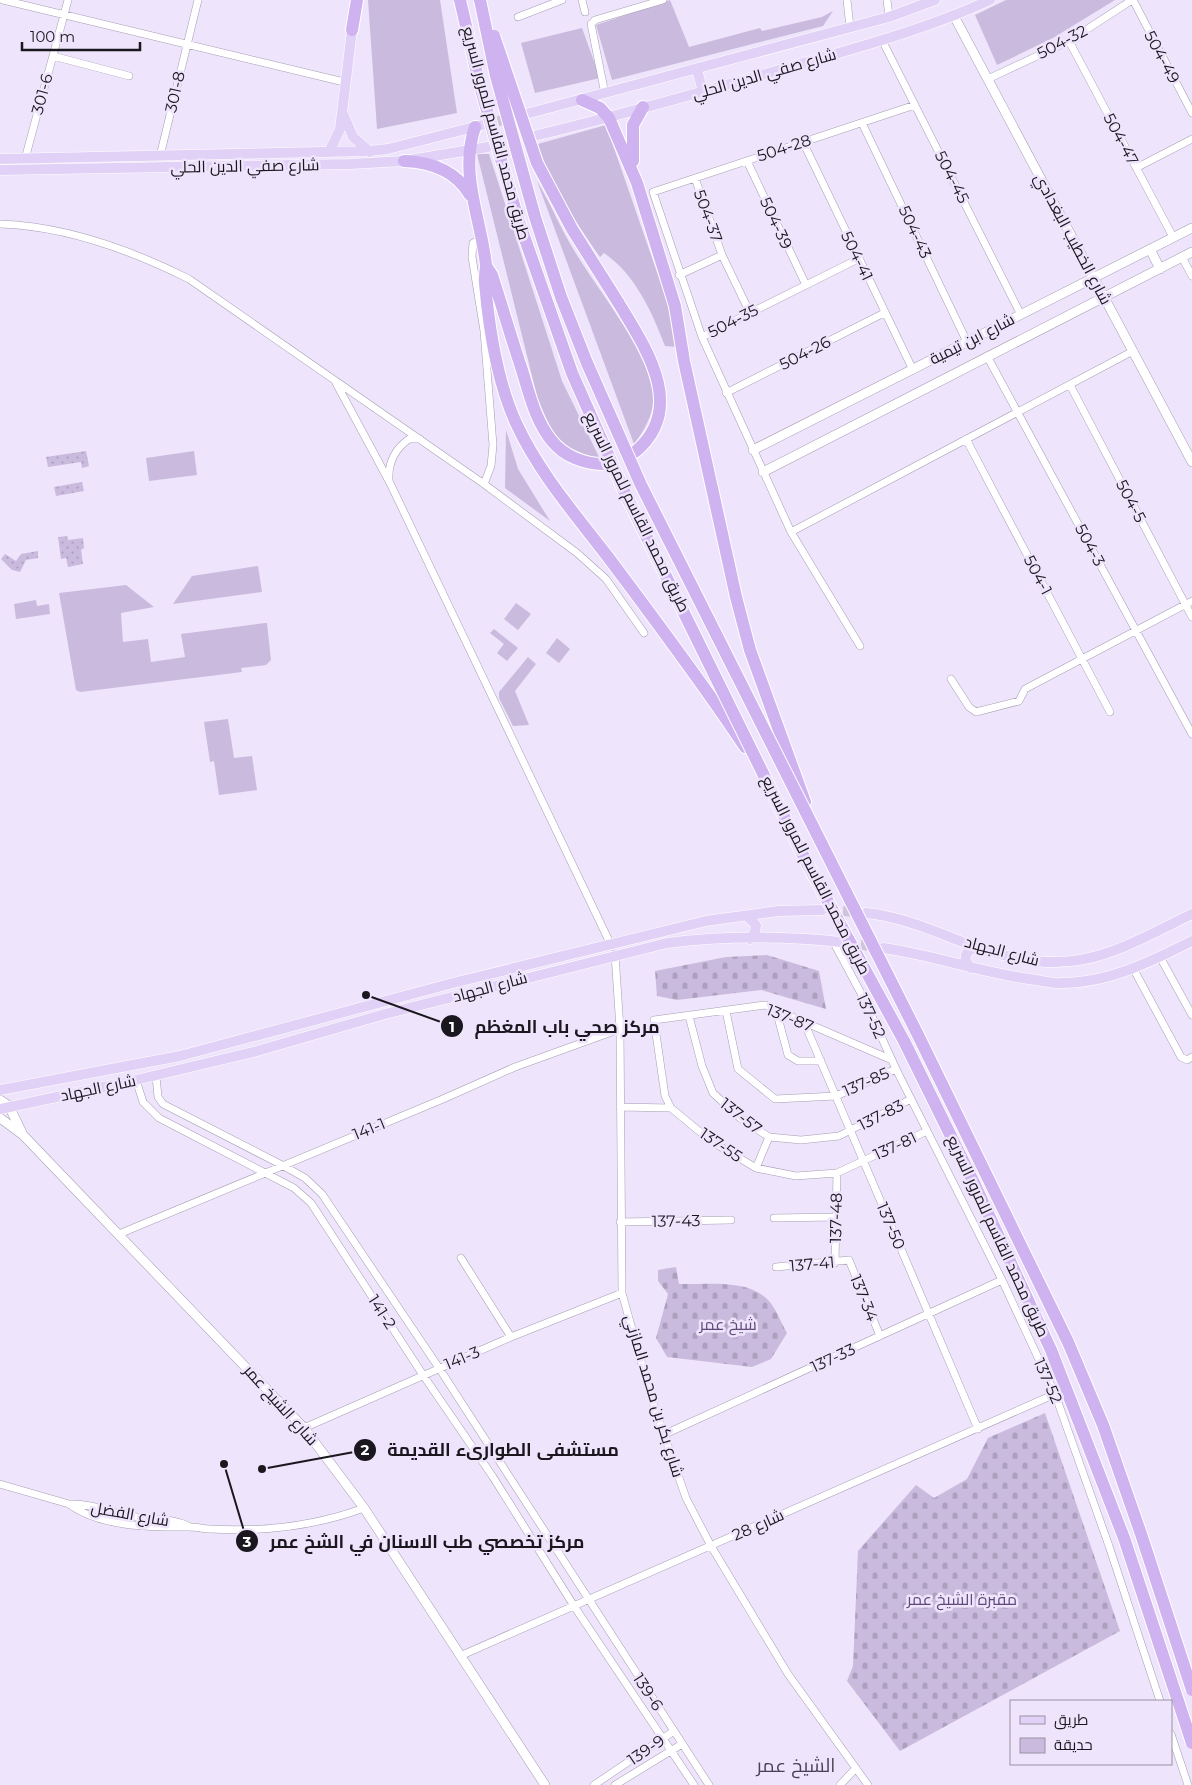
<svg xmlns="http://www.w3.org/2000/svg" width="1192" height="1785" viewBox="0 0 1192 1785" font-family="Montserrat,Cairo,sans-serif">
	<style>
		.green { fill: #cabbde }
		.cemetery { fill: url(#cemetery-stones) }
		.garden { fill: url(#garden-dots) }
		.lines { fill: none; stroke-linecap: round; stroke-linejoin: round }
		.primary-tunnel { stroke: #cec5da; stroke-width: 10; stroke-dasharray: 10 5; stroke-linecap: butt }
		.minor-casing { stroke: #a69db2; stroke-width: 8 }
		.tertiary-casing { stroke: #a69db2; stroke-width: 10 }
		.primary-casing { stroke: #fff; stroke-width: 11 }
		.motorway-casing { stroke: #fff; stroke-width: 14 }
		.minor { stroke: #fff; stroke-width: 7 }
		.tertiary { stroke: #fff; stroke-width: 9 }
		.primary { stroke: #e2d1f6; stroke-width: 10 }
		.motorway { stroke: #cfb2f0; stroke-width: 12 }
		.motorway-bridge-casing { stroke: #fff; stroke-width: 14; stroke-linecap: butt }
		.motorway-bridge { stroke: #cfb2f0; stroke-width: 12 }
		.labels { text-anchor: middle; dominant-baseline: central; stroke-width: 5; stroke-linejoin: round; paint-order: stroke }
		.street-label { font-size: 16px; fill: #1b171f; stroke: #eee4fb }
		.park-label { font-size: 16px; fill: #61487b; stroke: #eee4fb }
		.quarter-label { font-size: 19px; fill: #4a4254; stroke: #eee4fb }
		.leader { fill: none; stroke: #1b171f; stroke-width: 2 }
		.callout-dot { fill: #1b171f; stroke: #eee4fb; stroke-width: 2 }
		.mark-label { font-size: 15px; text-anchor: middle; font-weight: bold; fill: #fff }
		.callout-label { font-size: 18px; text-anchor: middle; font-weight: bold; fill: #1b171f; stroke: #eee4fb; stroke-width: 5; stroke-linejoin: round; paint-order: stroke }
	</style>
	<defs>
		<pattern id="cemetery-stones" width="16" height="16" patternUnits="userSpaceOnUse" patternTransform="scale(1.25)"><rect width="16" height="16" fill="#cabbde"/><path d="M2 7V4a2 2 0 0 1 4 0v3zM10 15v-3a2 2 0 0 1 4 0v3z" fill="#ada0be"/></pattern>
		<pattern id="garden-dots" width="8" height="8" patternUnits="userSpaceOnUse" patternTransform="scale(1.25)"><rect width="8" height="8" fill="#cabbde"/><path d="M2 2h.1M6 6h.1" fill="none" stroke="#ada0be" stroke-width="1.8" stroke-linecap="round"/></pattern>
	</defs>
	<rect width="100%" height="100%" fill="#eee4fb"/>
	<path class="green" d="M 368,0 L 440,0 L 457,113 L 377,129 Z
		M 670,0 L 689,47 L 760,28 L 762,31 L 822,17 L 833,11 L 823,26 L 612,80 L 596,25 Z
		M 1006,0 L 1115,0 L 1053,38 L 997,65 L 975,15 Z
		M 582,28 L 600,78 L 535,93 L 521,43 Z
		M 606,125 L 667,301 L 677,347 L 665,346 C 652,312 635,274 604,253 L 600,257 C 576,222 550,185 538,144 Z
		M 477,154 L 489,154 L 562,381 L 600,459 C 558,448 552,434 537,396 Z
		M 537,181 C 551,204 561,230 575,252 C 598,290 644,346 652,388 C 657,409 646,428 634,444 Z
		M 506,430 L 518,469 L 550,521 L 505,488 Z
		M 194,451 L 197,475 L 149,481 L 146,458 Z
		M 258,566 L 262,592 L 173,604 L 192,576 Z
		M 126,585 L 154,607 L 121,613 L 123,642 L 148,639 L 151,662 L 185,657 L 181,634 L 265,623 L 267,623 L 271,660 L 266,665 L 241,668 L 242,672 L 80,692 L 76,690 L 59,593 Z
		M 36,600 L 37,606 L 49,604 L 50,614 L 16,619 L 14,604 Z
		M 516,603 L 531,614 L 518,630 L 504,619 Z
		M 494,629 L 518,648 L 507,661 L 497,653 L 504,644 L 490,633 Z
		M 557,638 L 570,649 L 559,663 L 546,653 Z
		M 528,657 L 536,664 L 515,691 L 529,725 L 513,726 L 499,698 L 499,692 Z
		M 228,719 L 234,758 L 252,756 L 257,790 L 219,795 L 214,761 L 210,762 L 204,722 Z"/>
	<path class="cemetery" d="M 767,955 L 819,971 L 826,1009 L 761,990 L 677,1000 L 657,996 L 655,971 L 726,957 Z
		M 676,1267 L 679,1284 C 706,1285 747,1278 768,1300 C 776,1308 781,1323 787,1333 L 771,1359 L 752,1367 L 667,1357 L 656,1338 L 668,1294 L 658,1281 L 658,1270 Z
		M 1045,1413 L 1120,1631 L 900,1751 L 847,1681 L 853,1666 L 858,1551 L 916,1485 L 934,1498 L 967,1479 L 988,1438 Z"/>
	<path class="garden" d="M 86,451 L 89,466 L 82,468 L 81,462 L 48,467 L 46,457 Z
		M 82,482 L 84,491 L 56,496 L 54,487 Z
		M 67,536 L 68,540 L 83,538 L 84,548 L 81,550 L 83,564 L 68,567 L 66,558 L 61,559 L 58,537 Z
		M 38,551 L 38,558 L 26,560 L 20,572 L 12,570 L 1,559 L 5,554 L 16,561 L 21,554 Z"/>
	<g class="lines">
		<path class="primary-tunnel" d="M 483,125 L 515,117
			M 828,910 L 860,912
			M 846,943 L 879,947"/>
		<defs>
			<path id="minor" d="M 3,0 L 344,82
				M 582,0 L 585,12
				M 847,0 L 850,27
				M 887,0 L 889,17
				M 1133,0 L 1192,113
				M 518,17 L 562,0
				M 882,40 L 1021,315
				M 1069,41 L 1173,237
				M 53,56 L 129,76
				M 988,79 L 1069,41 L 1132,0
				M 605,94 L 591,24 L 595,20 L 663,0
				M 862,123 L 967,342
				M 803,142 L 913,370
				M 160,156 L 198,0
				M 25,159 L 68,0
				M 747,161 L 806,285
				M 1136,168 L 1192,139
				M 695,178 L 722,255 L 750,313
				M 0,224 C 65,226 131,250 189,279 L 484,484 L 577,553 L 606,579 L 644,633
				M 480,240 L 473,243 L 472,257 L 484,331 L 493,445 L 491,466 L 484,484
				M 1182,257 L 1192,276
				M 858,259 L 702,337 L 791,532 L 860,646
				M 679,275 L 722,255
				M 702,337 L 653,192 L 915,105
				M 987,356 L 1192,734
				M 336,383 L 390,483 L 610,943
				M 1070,385 L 1192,617
				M 726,393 L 884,313
				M 966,439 L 1110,712
				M 389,480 C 388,463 395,449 409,439 L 420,439
				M 791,532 L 1133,351
				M 951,679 L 969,707 L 976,712 L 1019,701 L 1025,689 L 1192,601
				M 833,941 L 864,999 L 896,1069 L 1002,1280 L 1055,1394 L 1109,1546 L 1160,1701
				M 615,954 L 620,1029 L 622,1293 L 650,1394 L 686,1498 L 711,1546 L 788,1674 L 868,1785
				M 1160,957 L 1192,1015
				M 1133,968 L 1181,1057 L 1187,1060 L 1192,1057
				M 776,1010 L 788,1055 L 798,1061 L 821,1061
				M 726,1011 L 738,1069 L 775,1099 L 836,1096 L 896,1069
				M 689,1016 L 702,1066 L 713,1093 L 740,1118 L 769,1137 L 801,1140 L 839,1136 L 911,1099
				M 804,1022 L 978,1429
				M 892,1060 L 765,1005 L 654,1020 L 665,1096 L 671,1108 L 711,1141 L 756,1168 L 796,1176 L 837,1173 L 927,1131
				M 156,1076 L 158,1097 L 163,1104 L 282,1165 L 305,1178 L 322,1194 L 439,1368 L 709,1785
				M 136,1080 L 143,1102 L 159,1118 L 294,1188 L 311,1203 L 423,1375 L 493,1477 L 574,1606 L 694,1785
				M 620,1107 L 671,1108
				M 756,1168 L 769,1137
				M 774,1218 L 836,1217
				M 620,1222 L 731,1220
				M 119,1234 L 443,1099 L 515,1067 L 620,1029
				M 461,1258 L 511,1337
				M 835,1263 L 837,1173
				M 776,1267 L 849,1260 L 880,1336
				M 304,1428 L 511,1337 L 622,1293
				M 663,1435 L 1002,1280
				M 0,1484 L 69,1504 C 101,1528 154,1527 191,1527 C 197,1527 204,1529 210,1529 C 261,1532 315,1526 364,1508
				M 69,1504 C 91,1503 114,1513 136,1517 C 153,1520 174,1518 190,1527
				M 460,1656 L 1055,1394
				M 1171,1734 L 1188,1785
				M 594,1785 L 674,1731
				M 615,1785 L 682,1744
				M 840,1785 L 856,1768"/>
			<path id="tertiary" d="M 954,16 L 1192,462
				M 1150,249 L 1160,269
				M 753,450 L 1192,228
				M 763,472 L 1192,252
				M 0,1100 L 9,1106 L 23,1135
				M 0,1118 L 23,1135 L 304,1428 L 364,1508 L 545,1785"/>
			<path id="primary" d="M 697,70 L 703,92
				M 526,114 L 889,17 L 935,0
				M 344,116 L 353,137 L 370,152
				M 534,136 C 619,116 702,92 786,68 C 855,48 925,30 990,0
				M 329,152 L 340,129 L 352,30
				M 0,159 L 369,151 L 388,149 L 482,125
				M 0,170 L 350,164 L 404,161 L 488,147
				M 866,913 C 906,917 942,935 979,948 C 1073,979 1109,955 1192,914
				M 747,916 L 756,925 L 755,932 L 750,939
				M 883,948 C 935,955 984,974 1036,980 C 1044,981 1054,984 1062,983 C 1108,983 1153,961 1192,941
				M 971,968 L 966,962 C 964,953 970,947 979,948
				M 0,1090 L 180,1056 L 453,983 L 706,921 L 778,911 L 822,910
				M 0,1109 L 136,1080 L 257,1051 L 385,1014 L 667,943 C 724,936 783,936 840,942"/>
			<path id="motorway" d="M 352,30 L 357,0
				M 582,100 L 600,108 L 609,118 L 637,183 L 675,306 L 684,361 L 736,597 L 750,650 L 805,802
				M 475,127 C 459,174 481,218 486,265 C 486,271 484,277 485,283 C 489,330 497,381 516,423 C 539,473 575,514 608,557 C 655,620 702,682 745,747
				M 404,161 C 431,162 456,171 470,195
				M 633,161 L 633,125 L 643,107
				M 486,266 L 492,275 C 502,306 511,337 521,367 C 529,392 535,421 552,441 C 564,456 584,464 603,464
				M 618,302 C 645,347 688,408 635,452"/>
		</defs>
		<use href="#minor" class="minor-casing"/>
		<use href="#tertiary" class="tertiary-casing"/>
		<use href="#primary" class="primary-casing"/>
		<use href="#motorway" class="motorway-casing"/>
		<use href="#minor" class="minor"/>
		<use href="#tertiary" class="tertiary"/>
		<use href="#primary" class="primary"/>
		<use href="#motorway" class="motorway"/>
		<defs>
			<path id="motorway-bridge" d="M 460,0 L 479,82 L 518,219 L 572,373 L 625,493 L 808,865 L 904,1041 L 975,1185 L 1051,1350 L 1124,1538 L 1192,1743
				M 480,0 L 496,76 L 535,217 L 561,297 L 587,363 L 641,485 L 918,1035 L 1068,1342 L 1103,1425 L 1141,1534 L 1192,1690
				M 494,36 L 537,163 L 572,229 L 618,302"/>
		</defs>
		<use href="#motorway-bridge" class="motorway-bridge-casing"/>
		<use href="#motorway-bridge" class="motorway-bridge"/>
	</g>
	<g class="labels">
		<g class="street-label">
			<text transform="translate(1062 42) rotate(-28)">504-32</text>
			<text transform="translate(1162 57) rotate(62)">504-49</text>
			<text transform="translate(764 74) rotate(-16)">شارع صفي الدين الحلي</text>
			<text transform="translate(175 92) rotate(-77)">301-8</text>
			<text transform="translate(42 94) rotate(-75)">301-6</text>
			<text transform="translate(496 133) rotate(75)">طريق محمد القاسم للمرور السريع</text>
			<text transform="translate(1121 139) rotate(62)">504-47</text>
			<text transform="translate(784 148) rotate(-18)">504-28</text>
			<text transform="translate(245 166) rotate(-1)">شارع صفي الدين الحلي</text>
			<text transform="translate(952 177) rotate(63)">504-45</text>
			<text transform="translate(708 216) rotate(70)">504-37</text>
			<text transform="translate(776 223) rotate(65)">504-39</text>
			<text transform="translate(915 232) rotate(65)">504-43</text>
			<text transform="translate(1073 239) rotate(62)">شارع الخطيب البغدادي</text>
			<text transform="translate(857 256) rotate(64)">504-41</text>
			<text transform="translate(733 321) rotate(-27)">504-35</text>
			<text transform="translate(972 339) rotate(-27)">شارع ابن تيمية</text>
			<text transform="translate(805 353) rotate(-27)">504-26</text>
			<text transform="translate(1131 501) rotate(62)">504-5</text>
			<text transform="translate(637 512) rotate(64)">طريق محمد القاسم للمرور السريع</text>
			<text transform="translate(1090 545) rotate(62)">504-3</text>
			<text transform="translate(1038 575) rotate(62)">504-1</text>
			<text transform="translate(816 875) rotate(63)">طريق محمد القاسم للمرور السريع</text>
			<text transform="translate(1002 951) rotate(15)">شارع الجهاد</text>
			<text transform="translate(490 987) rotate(-15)">شارع الجهاد</text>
			<text transform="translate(871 1016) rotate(65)">137-52</text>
			<text transform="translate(790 1018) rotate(22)">137-87</text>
			<text transform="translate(866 1082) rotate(-24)">137-85</text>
			<text transform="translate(98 1088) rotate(-12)">شارع الجهاد</text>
			<text transform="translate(881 1115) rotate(-27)">137-83</text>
			<text transform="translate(741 1116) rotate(38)">137-57</text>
			<text transform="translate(369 1129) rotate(-22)">141-1</text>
			<text transform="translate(721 1145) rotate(34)">137-55</text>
			<text transform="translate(895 1146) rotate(-25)">137-81</text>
			<text transform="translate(836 1218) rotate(-89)">137-48</text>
			<text transform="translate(676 1221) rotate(-1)">137-43</text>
			<text transform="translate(891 1226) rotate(67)">137-50</text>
			<text transform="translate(998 1236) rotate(65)">طريق محمد القاسم للمرور السريع</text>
			<text transform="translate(812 1264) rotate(-5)">137-41</text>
			<text transform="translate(864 1298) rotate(68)">137-34</text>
			<text transform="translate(382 1312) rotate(57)">141-2</text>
			<text transform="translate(462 1358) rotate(-23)">141-3</text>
			<text transform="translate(833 1358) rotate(-25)">137-33</text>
			<text transform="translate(1048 1381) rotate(66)">137-52</text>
			<text transform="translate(654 1396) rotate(73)">شارع بكر بن محمد المازني</text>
			<text transform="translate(281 1405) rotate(48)">شارع الشيخ عمر</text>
			<text transform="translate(130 1514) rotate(10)">شارع الفضل</text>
			<text transform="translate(758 1525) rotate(-24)">شارع 28</text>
			<text transform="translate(648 1692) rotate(57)">139-6</text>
			<text transform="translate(646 1750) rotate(-34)">139-9</text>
		</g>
		<g class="park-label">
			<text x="728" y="1324">شيخ عمر</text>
			<text x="962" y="1599">مقبرة الشيخ عمر</text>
		</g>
		<g class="quarter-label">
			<text x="796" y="1765">الشيخ عمر</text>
		</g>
	</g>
	<path class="leader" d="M366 995L452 1026M262 1469L365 1450M224 1464L247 1541"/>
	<g class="callout-dot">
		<circle cx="366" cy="995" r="5"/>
		<circle cx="262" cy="1469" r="5"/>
		<circle cx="224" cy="1464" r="5"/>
		<circle cx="452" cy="1026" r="12"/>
		<circle cx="365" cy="1450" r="12"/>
		<circle cx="247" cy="1541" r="12"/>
	</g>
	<g class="mark-label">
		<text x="452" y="1032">1</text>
		<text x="365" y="1455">2</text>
		<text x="247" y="1547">3</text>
	</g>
	<g class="callout-label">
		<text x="567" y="1033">مركز صحي باب المغظم</text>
		<text x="503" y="1456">مستشفى الطوارىء القديمة</text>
		<text x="427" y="1548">مركز تخصصي طب الاسنان في الشخ عمر</text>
	</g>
	<rect x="1010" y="1700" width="162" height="65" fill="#eee4fb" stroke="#9a92a3"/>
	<rect x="1020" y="1716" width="25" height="8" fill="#e2d1f6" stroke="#9a92a3"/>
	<text x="1054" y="1725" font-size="15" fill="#1b171f">طريق</text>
	<rect x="1020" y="1738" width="25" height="15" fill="#cabbde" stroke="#9a92a3"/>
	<text x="1054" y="1750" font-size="15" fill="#1b171f">حديقة</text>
	<path d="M22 42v8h118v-8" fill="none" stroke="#1b171f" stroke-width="2.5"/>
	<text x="30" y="42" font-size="15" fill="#1b171f" stroke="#eee4fb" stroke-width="4" paint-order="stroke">100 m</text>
</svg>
